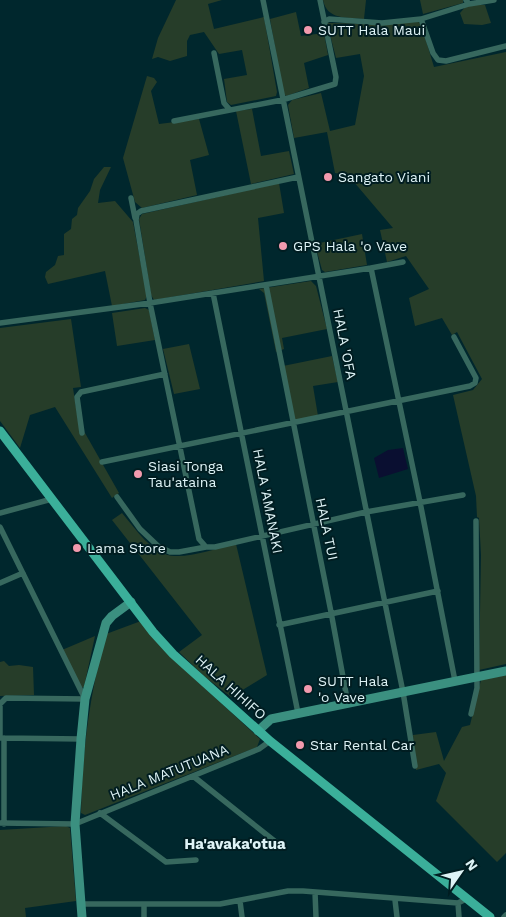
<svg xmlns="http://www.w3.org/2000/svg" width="506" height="917" viewBox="0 0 506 917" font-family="'Work Sans',sans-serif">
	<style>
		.green { fill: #263d29 }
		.water { fill: #0a0f31 }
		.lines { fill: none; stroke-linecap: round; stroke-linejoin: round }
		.street { stroke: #37685e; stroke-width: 5.5 }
		.secondary { stroke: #3b9080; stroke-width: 9 }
		.primary { stroke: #3baf9a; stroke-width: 9 }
		.poi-dot { fill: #f29aae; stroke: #001d21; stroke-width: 2 }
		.labels { text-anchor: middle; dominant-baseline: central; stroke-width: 4; stroke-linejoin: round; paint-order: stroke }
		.poi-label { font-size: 14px; fill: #def3f6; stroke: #001d21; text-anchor: start }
		.street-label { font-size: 14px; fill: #def3f6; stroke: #001d21 }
		.neighbourhood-label { font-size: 15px; font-weight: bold; fill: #def3f6; stroke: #001d21 }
	</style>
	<rect width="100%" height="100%" fill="#00272d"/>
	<path class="green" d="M 176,0 L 222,0 L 208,4 L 214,29 L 264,17 L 277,92 L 276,96 L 231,105 L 227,102 L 224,79 L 247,75 L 242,50 L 219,54 L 204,32 L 190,35 L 187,41 L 187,56 L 170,61 L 158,57 L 152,59 L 158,38 Z
		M 323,0 L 366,0 L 364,19 C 346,17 327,20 323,0 Z
		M 420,0 L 463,0 L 463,3 L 423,14 Z
		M 467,5 L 485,5 L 491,23 L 482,25 L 464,24 L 460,13 Z
		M 296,12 L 301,36 L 324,33 L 328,55 L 304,63 L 309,88 L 286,96 L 283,93 L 270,19 Z
		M 417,21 L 421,24 L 434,67 L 506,52 L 506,664 L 479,670 L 481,555 L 479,518 L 477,517 L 476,496 L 453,395 L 473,390 L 482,379 L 457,332 L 452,335 L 442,318 L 415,326 L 409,298 L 429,289 L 406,256 L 387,262 L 380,230 L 393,228 L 348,175 L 335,173 L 327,132 L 294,138 L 288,105 L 292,100 L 321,93 L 330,131 L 355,125 L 364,76 L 360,54 L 336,58 L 327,23 L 385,24 Z
		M 147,76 L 154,78 L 157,82 L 151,91 L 159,124 L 199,119 L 209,155 L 190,160 L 197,195 L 142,208 L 135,202 L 123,158 Z
		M 252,109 L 261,156 L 289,151 L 294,174 L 251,184 L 236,111 Z
		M 104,167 L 111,167 L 100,190 L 98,203 L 115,201 L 133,222 L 147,296 L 145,300 L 112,306 L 105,271 L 48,284 L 45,277 L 46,272 L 55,265 L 58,256 L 64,255 L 64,234 L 71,229 L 72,219 L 77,215 L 78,208 L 90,191 L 94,179 Z
		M 279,183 L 284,213 L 258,218 L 264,281 L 154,300 L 151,295 L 139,219 L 142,214 Z
		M 362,234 L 367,265 L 325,272 L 322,270 L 315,244 Z
		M 311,281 L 316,286 L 327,329 L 282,338 L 284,349 L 276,352 L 264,293 L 259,289 Z
		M 145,308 L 149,310 L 155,340 L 117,346 L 112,313 Z
		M 71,319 L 81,387 L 73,388 L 80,433 L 85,433 L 119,493 L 112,498 L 55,407 L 30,415 L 20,448 L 0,421 L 0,328 Z
		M 189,344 L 200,389 L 174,394 L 163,349 Z
		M 332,356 L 338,382 L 313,386 L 318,416 L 296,421 L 294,419 L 283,366 Z
		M 122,513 C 135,528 153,556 175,556 C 192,557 218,548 236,544 L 267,675 L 231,697 L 205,677 L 179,652 L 202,635 L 112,520 Z
		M 141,621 L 171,657 L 260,739 L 257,747 L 85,815 L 81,813 C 82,752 90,692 106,634 Z
		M 95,636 L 84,687 L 81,688 L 62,650 Z
		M 4,661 L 9,666 L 19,665 L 33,667 L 34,695 L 0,696 L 0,662 Z
		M 506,675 L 506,853 L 497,862 L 436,801 L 446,773 L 439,764 L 416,770 L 413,735 L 436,732 L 444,761 L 462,727 L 470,725 L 481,680 Z
		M 66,826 L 70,828 L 76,901 L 25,908 L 26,917 L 0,917 L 0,830 Z"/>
	<path class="water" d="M 403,448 L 408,469 L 379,478 L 374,458 L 388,450 Z"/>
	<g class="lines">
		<path class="street" d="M 263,0 L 403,692 L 415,766
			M 466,0 L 469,4 L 494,0
			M 421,19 L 469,4
			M 324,22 L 329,19 L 382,23 L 421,19 L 433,53 L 438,60 L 446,61 L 506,46
			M 214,53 L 224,103 L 230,110
			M 174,121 L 282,100 L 335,84 L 336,77 L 320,0
			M 298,177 L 141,211 L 137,214 L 136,220 L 150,303 L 199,539 L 206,547 L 215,547 L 366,512 L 463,495
			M 131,198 L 135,218
			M 403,262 L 371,268 L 420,502 L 455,681
			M 266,285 L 331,612 L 348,704
			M 213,293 L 298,713
			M 0,323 L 150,303 L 371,268
			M 82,433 L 77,397 L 81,392 L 165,374
			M 102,462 L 470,386 L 475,383 L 476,378 L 454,337
			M 117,497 L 140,529 L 158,546 L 170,552 L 179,552 L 206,547
			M 0,513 L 52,499
			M 0,527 L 85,699 L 6,698 L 0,704 L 0,738
			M 0,583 L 23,573
			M 279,625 L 438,591
			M 471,714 L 477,688 L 476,521
			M 2,738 L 81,739
			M 193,776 L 277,843
			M 100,813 L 166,862 L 196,860
			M 0,823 L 75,824 L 259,749 L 270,741
			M 4,824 L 4,738
			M 315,892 L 316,917
			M 395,900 L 397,917
			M 240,901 L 242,917
			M 458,903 L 459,917
			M 82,904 L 220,904 L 288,891 L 303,891 L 458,903 L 466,899
			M 144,917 L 144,904
			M 504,917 L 506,915"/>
		<path class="secondary" d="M 258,731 L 271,719 L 506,671
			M 82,917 L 75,824 L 81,739 L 85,699 L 106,623 L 112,616 L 131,602"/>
		<path class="primary" d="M 0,431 L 153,632 L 173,654 L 270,741 L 490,917"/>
	</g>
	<g class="poi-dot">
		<circle cx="308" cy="30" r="5"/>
		<circle cx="328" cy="177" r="5"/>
		<circle cx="283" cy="246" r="5"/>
		<circle cx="138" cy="474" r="5"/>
		<circle cx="77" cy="548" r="5"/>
		<circle cx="308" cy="689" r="5"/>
		<circle cx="300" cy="745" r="5"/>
	</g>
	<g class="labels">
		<g class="poi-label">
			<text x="318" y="30">SUTT Hala Maui</text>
			<text x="338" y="177">Sangato Viani</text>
			<text x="293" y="246">GPS Hala 'o Vave</text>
			<text x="148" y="466">Siasi Tonga<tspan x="148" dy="16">Tau'ataina</tspan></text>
			<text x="87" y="548">Lama Store</text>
			<text x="318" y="681">SUTT Hala<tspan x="318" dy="16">'o Vave</tspan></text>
			<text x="310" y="745">Star Rental Car</text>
		</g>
		<g class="street-label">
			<text transform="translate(345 344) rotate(79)">HALA 'OFA</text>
			<text transform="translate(268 501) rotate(79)">HALA 'AMANAKI</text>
			<text transform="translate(327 529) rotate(78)">HALA TUI</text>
			<text transform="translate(231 687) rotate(42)">HALA HIHIFO</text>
			<text transform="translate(169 772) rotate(-22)">HALA MATUTUANA</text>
		</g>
		<g class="neighbourhood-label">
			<text x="235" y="844">Ha'avaka'otua</text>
		</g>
	</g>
	<g transform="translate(461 872) rotate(56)" stroke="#001d21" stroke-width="4" paint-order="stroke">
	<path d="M0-4L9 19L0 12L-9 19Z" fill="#def3f6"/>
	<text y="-8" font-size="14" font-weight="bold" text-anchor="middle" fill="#def3f6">N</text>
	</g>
</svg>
